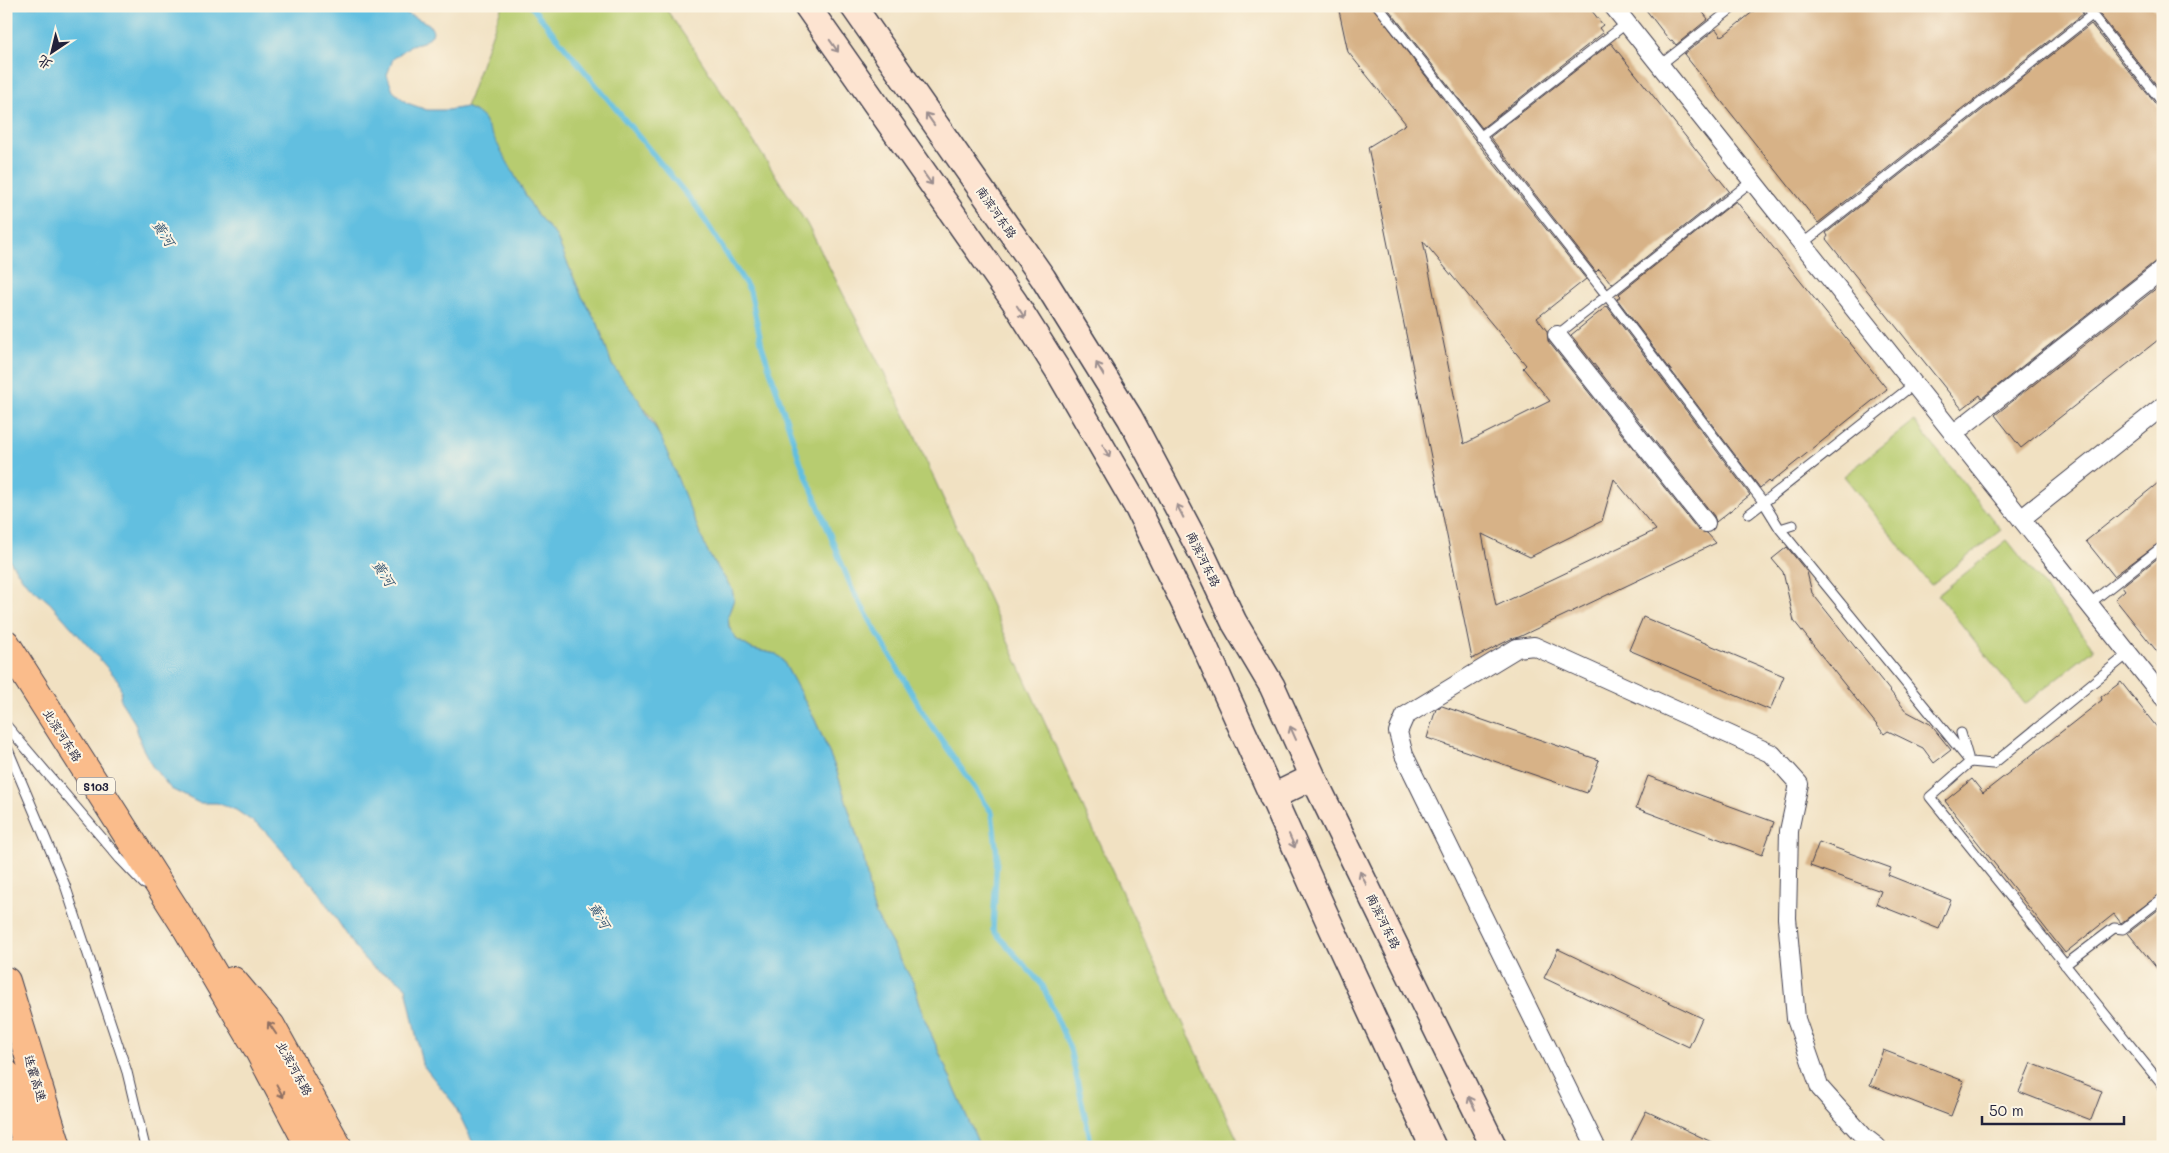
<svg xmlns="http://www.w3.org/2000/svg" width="2169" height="1153" viewBox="0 0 2169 1153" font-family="Mali,'LXGW WenKai TC',sans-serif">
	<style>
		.green { fill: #b7cc6f; stroke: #6c7755 }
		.water { fill: #62bfe0; stroke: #42708e }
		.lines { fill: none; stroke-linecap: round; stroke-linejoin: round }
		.stream { stroke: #62bfe0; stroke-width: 5.5 }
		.building { fill: #d7b287; fill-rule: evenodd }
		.lane-casing { stroke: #413f4f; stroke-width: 11 }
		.street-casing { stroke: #413f4f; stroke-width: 20 }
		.secondary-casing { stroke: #413f4f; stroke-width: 28 }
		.primary-casing { stroke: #413f4f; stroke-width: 30 }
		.highway-casing { stroke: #413f4f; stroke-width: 30 }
		.lane { stroke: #fff; stroke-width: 9 }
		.street { stroke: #fff; stroke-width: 18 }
		.secondary { stroke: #fde4d1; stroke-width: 25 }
		.primary { stroke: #fabc8b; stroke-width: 28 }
		.highway { stroke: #fabc8b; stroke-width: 28 }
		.oneway { stroke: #9a8d8e }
		.oneway2 { stroke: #8e6f63 }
		.labels { text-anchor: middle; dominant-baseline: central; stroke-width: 4; stroke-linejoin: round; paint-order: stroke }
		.shield { fill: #fcf5e5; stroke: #63616e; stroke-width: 1 }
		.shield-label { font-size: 11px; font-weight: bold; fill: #22223b }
		.street-label { font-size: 12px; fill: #22223b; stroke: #fcf5e5 }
		.water-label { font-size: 14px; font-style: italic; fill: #385975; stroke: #fcf5e5 }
	</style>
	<rect width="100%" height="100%" fill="#fcf5e5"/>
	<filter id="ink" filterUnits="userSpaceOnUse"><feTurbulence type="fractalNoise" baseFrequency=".02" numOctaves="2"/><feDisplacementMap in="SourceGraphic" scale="10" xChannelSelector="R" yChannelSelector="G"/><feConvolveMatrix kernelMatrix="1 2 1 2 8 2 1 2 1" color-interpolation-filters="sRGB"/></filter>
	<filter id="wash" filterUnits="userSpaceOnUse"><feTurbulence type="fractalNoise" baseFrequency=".0096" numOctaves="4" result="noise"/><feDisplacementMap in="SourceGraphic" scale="20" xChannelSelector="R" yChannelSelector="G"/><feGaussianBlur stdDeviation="1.12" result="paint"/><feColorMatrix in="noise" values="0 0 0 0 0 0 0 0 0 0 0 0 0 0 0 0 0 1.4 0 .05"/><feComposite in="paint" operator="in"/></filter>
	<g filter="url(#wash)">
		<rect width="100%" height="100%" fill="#f1e1c2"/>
		<path class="green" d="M 502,6 L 664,6 L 695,51 L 807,224 L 904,412 L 1111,869 L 1241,1147 L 980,1147 L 925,1020 L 914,984 L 876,915 L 871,901 L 864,859 L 836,769 L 815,720 L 782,659 L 776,654 L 752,649 L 736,639 L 729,627 L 728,616 L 734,599 L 732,589 L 708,553 L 652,418 L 612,365 L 598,324 L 581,295 L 556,236 L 535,212 L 476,112 L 466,107 Z
			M 1914,421 L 2001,530 L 1931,585 L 1844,476 Z
			M 2007,540 L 2094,649 L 2025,704 L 1938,595 Z"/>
		<path class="water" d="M 6,6 L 391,6 L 429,24 L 433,31 L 432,35 L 423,42 L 411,45 L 393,59 L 387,75 L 393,91 L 407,103 L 427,110 L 448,110 L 466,107 L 476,112 L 483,118 L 535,212 L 556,236 L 581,295 L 598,324 L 612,365 L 639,400 L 662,440 L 708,553 L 732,589 L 734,599 L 728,616 L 729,627 L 736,639 L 752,649 L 776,654 L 782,659 L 815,720 L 836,769 L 864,859 L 871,901 L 876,915 L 914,984 L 925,1020 L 980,1147 L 475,1147 L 454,1104 L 422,1064 L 406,987 L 393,976 L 381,972 L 370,965 L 359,953 L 315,887 L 262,828 L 236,810 L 217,803 L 199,803 L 171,789 L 152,766 L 141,745 L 135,723 L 120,700 L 121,691 L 118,680 L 50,603 L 23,580 L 6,555 Z"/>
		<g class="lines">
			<path class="stream" d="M 531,6 L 696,206 L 750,291 L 762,346 L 799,458 L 852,589 L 925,716 L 992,813 L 997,855 L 993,930 L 1043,986 L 1070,1049 L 1092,1147"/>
		</g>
		<g id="blocks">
			<path class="building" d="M 1338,6 L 1372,6 L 1475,140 L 1586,279 L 1537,318 L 1547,331 L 1548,341 L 1698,530 L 1707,533 L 1716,543 L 1519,637 L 1511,639 L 1472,659 L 1368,147 L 1406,124 L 1348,52 ZM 1423,241 L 1526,365 L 1523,368 L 1550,401 L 1464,444 ZM 1614,479 L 1656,530 L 1496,606 L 1482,534 L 1530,557 L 1602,521 Z
				M 1386,6 L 1588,6 L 1603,25 L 1599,28 L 1603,33 L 1482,128 Z
				M 1643,6 L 1698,6 L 1708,19 L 1676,45 L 1672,40 L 1670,41 Z
				M 1760,6 L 2079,6 L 2083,14 L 1818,223 L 1684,54 L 1716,29 L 1721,36 L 1724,35 Z
				M 2093,6 L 2152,6 L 2163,20 L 2163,93 Z
				M 2091,24 L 2158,107 L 2163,109 L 2163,259 L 2156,261 L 1982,398 L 1980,395 L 1962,409 L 1826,239 L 1828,236 L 1826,233 Z
				M 1611,43 L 1729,191 L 1612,284 L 1599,269 L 1596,272 L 1490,137 Z
				M 1736,201 L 1887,389 L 1770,483 L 1768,481 L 1760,488 L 1617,299 L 1621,296 L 1619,294 Z
				M 2163,283 L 2163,336 L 2021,448 L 1995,415 Z
				M 1607,306 L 1750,495 L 1716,522 L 1714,516 L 1571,335 Z
				M 2163,479 L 2163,540 L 2114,576 L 2086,541 Z
				M 1787,547 L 1807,572 L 1812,593 L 1906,711 L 1930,724 L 1951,750 L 1934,763 L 1923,748 L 1888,731 L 1884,734 L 1794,621 L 1783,572 L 1772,559 Z
				M 2163,554 L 2163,659 L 2115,599 L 2125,590 L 2122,586 Z
				M 1643,617 L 1784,676 L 1770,710 L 1629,650 Z
				M 2121,682 L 2163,735 L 2163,892 L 2121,923 L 2114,914 L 2065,953 L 1945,801 L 1972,779 L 1983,793 L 2102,700 L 2101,697 Z
				M 1442,706 L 1599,760 L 1587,793 L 1427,738 L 1436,709 Z
				M 1648,776 L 1774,822 L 1762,855 L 1636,808 Z
				M 1819,842 L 1891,868 L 1888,875 L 1951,900 L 1939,929 L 1876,904 L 1881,891 L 1810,866 Z
				M 2163,906 L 2163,976 L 2128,933 Z
				M 1558,949 L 1702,1018 L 1689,1047 L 1544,978 Z
				M 1883,1050 L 1964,1081 L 1951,1116 L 1870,1085 Z
				M 2031,1063 L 2102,1091 L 2091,1120 L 2019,1092 Z
				M 1646,1111 L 1722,1147 L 1643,1147 L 1631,1141 Z"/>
		</g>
	</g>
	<g filter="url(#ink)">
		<use href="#blocks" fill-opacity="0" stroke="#413f4f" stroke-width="1"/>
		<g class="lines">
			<defs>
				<path id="lane" d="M 1378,6 L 1608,297 L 1764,503 L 1780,529 L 1793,525
					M 2085,6 L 2163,103
					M 1660,65 L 1735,6
					M 1480,137 L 1627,23
					M 1802,244 L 2092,15
					M 1557,335 L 1752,181
					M 1749,514 L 1914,384
					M 1780,529 L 1970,762
					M 2089,604 L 2163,546
					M 2128,654 L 1993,764 L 1970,762 L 1930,797 L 2163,1086
					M 6,725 L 120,859 L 144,884
					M 1961,733 L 1968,757
					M 6,745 L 65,885 L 127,1072 L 145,1147
					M 2065,965 L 2114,928 L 2123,929 L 2163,898"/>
				<path id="street" d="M 1613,6 L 2163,697
					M 1557,335 L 1706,523
					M 1953,434 L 2163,269
					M 2021,519 L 2163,406
					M 1596,1147 L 1404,755 L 1398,732 L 1405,716 L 1517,648 L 1534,646 L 1772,754 L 1799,784 L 1789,831 L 1787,918 L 1796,1019 L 1820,1088 L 1864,1137 L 1877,1147"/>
				<path id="secondary" d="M 807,6 L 1014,301 L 1057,369 L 1138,509 L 1201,638 L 1328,920 L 1433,1147
					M 853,6 L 1043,278 L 1130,418 L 1203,556 L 1234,622 L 1272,686 L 1313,777 L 1494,1147
					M 1272,797 L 1313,777"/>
				<path id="primary" d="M 6,644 L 186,927 L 258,1049 L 310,1147
					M 233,981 L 271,1026 L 338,1147"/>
				<path id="highway" d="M 6,981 L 57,1147
					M 6,1074 L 28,1147"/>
			</defs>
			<use href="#lane" class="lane-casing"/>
			<use href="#street" class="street-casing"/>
			<use href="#secondary" class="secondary-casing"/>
			<use href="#primary" class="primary-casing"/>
			<use href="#highway" class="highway-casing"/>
			<use href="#lane" class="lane"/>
			<use href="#street" class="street"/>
			<use href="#secondary" class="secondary"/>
			<use href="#primary" class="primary"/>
			<use href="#highway" class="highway"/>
		</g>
		<defs><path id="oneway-shaft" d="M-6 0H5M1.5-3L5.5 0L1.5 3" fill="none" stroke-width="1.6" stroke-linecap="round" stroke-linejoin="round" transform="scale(1.25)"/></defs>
		<g class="oneway">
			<use href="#oneway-shaft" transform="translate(834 46) rotate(55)"/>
			<use href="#oneway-shaft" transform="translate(930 119) rotate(-125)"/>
			<use href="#oneway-shaft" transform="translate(928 179) rotate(54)"/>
			<use href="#oneway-shaft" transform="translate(1021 312) rotate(57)"/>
			<use href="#oneway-shaft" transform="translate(1100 369) rotate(-121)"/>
			<use href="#oneway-shaft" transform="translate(1106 451) rotate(61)"/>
			<use href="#oneway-shaft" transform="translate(1180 511) rotate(-117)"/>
			<use href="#oneway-shaft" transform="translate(1293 733) rotate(-114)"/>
			<use href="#oneway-shaft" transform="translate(1292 841) rotate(66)"/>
			<use href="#oneway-shaft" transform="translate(1363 878) rotate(-116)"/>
			<use href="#oneway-shaft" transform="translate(1472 1103) rotate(-116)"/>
		</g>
		<g class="oneway2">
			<use href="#oneway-shaft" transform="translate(272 1028) rotate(-124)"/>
			<use href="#oneway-shaft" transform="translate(280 1091) rotate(62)"/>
		</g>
	</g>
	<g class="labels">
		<rect class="shield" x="77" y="777.5" width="38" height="17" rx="4"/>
		<g class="shield-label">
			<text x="96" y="786">S103</text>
		</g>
		<g class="street-label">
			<text transform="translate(997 212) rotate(55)">南滨河东路</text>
			<text transform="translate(1204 559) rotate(64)">南滨河东路</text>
			<text transform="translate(63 735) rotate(57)">北滨河东路</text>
			<text transform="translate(1384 921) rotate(64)">南滨河东路</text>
			<text transform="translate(295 1068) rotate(61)">北滨河东路</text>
			<text transform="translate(36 1078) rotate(73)">连霍高速</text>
		</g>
		<g class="water-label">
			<text transform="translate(164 233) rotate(57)">黄河</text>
			<text transform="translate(384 573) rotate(57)">黄河</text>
			<text transform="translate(600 915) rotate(60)">黄河</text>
		</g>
	</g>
	<rect width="2169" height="1153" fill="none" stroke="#fcf5e5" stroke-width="25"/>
	<g transform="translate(52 52) rotate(215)" stroke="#fcf5e5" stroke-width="4" paint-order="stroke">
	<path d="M0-4L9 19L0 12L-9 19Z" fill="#22223b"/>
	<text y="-8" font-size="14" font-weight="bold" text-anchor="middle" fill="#22223b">北</text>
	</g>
	<path d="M1982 1116v8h142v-8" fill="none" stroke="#22223b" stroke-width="2.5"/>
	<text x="1989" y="1116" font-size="15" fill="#22223b" stroke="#fcf5e5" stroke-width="4" paint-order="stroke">50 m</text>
</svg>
